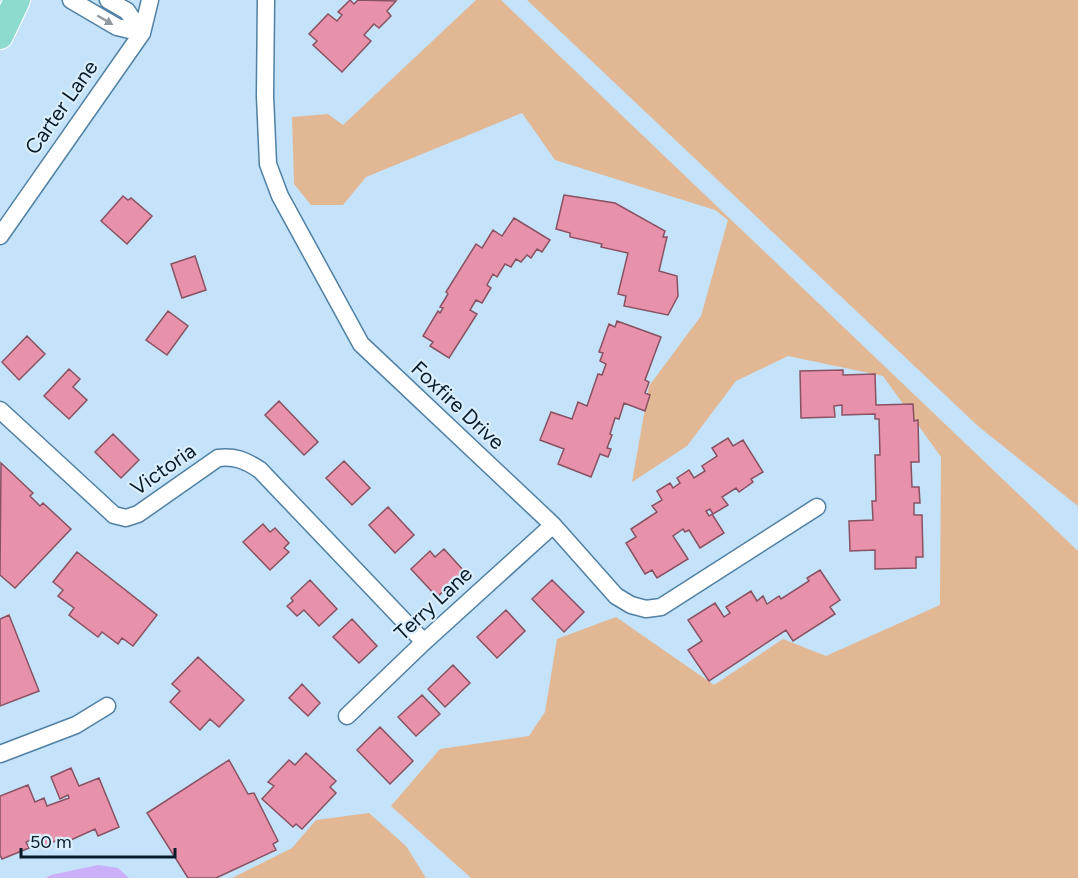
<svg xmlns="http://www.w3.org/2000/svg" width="1078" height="878" viewBox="0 0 1078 878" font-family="Figtree,sans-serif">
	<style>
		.green { fill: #e2b793 }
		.water { fill: #cbaff9 }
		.building { fill: #e791aa; stroke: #895262; stroke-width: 1.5 }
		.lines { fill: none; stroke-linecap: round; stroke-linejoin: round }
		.street-casing { stroke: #5080a3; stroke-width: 19 }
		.primary-casing { stroke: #fff; stroke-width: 28 }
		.street { stroke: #fff; stroke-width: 16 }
		.primary { stroke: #8ddacf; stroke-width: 26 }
		.oneway { fill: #90999f }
		.labels { text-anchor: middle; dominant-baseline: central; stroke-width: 4.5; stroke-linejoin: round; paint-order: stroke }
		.street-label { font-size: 21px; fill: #081c2a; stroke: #daeefd }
	</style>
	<rect width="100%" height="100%" fill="#c4e2f9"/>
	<path class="green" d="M 476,0 L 501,0 L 1078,551 L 1078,878 L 471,878 L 391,806 L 440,749 L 529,736 L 545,712 L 557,639 L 616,617 L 714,685 L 783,639 L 826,656 L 940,605 L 941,457 L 883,376 L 788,356 L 736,381 L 687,446 L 632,482 L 649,386 L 701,316 L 728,220 L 715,210 L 555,160 L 522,113 L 366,177 L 343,205 L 311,205 L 294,184 L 292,117 L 328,114 L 343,125 Z
		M 527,0 L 1078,0 L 1078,506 L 978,426 Z
		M 369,813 L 406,846 L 426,878 L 232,878 L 292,848 L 316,820 Z"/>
	<path class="water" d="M 98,865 L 118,868 L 129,878 L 46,878 L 51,875 Z"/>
	<path class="building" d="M 350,0 L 354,4 L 358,0 L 396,1 L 387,11 L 391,16 L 379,28 L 374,24 L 364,35 L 371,41 L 342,72 L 313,45 L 317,41 L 309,34 L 328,14 L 337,21 L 342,15 L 338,12 Z
		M 564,195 L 615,203 L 665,231 L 663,237 L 667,237 L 659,271 L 677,276 L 678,296 L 668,315 L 624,306 L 626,296 L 618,294 L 628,253 L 601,247 L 602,244 L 570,237 L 570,233 L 556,229 Z
		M 123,196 L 128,200 L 131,198 L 152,216 L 127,244 L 101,221 Z
		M 514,218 L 550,240 L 542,252 L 537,249 L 531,258 L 527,255 L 521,262 L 516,259 L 511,267 L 505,264 L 497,277 L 493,274 L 487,285 L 491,288 L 482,303 L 476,300 L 470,310 L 477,314 L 449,358 L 430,346 L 433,342 L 423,336 L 438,311 L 440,313 L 443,308 L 440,307 L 448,294 L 446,292 L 476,244 L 482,248 L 493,230 L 502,236 Z
		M 195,256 L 206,290 L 182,298 L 171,264 Z
		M 168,311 L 188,326 L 167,355 L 146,340 Z
		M 617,321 L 661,337 L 645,380 L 649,382 L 645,393 L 650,395 L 645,411 L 624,403 L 619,419 L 615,418 L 610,434 L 612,435 L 607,448 L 611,449 L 608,457 L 600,454 L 591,477 L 558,464 L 564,449 L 540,440 L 551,412 L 572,419 L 578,402 L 587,406 L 598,374 L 602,375 L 606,364 L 600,361 L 603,353 L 599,352 L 609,324 L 615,327 Z
		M 27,336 L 45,354 L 19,380 L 2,362 Z
		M 69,369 L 80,379 L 73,387 L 87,400 L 69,419 L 44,396 Z
		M 843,370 L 843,375 L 875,374 L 876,405 L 913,404 L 914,421 L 918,420 L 919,462 L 911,462 L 912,487 L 919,487 L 920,503 L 914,503 L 914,515 L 922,515 L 923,557 L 916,557 L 916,568 L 875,569 L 875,550 L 850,551 L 849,521 L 873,520 L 872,501 L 876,501 L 875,455 L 880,455 L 879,419 L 875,419 L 875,414 L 842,415 L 842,405 L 834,406 L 835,417 L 801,418 L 800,371 Z
		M 279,401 L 318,442 L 304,455 L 265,415 Z
		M 113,434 L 139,460 L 121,478 L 95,452 Z
		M 728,438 L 733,446 L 743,440 L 763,472 L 751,479 L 753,482 L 739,492 L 736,488 L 722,497 L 728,505 L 713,514 L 710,509 L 706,511 L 709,516 L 712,514 L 724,533 L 700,548 L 689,530 L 685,532 L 683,529 L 673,536 L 688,559 L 657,578 L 652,570 L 645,574 L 626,543 L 636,537 L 631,529 L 657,512 L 652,506 L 662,500 L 657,491 L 670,483 L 673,488 L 680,483 L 677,478 L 689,470 L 694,478 L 705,471 L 702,466 L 717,456 L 712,448 Z
		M 344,461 L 370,488 L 352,505 L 326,478 Z
		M 1,463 L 33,493 L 30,496 L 40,506 L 43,503 L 71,529 L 15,588 L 0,575 Z
		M 388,507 L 414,535 L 395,553 L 369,525 Z
		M 263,524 L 270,532 L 275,528 L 289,543 L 284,548 L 289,552 L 270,570 L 243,542 Z
		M 444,549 L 465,572 L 437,597 L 411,569 L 430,551 L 435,557 Z
		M 77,552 L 157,615 L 133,646 L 122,638 L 118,644 L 102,632 L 98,637 L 69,615 L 74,608 L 58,596 L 63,590 L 53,582 Z
		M 820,570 L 840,600 L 830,607 L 835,614 L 793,641 L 786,630 L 709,681 L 688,650 L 702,641 L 688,620 L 715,603 L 724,617 L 730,613 L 726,607 L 751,591 L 757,601 L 763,596 L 767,604 L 779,596 L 781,599 L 809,581 L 807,578 Z
		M 310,580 L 337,609 L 319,626 L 304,610 L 297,616 L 287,606 L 293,601 L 291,598 Z
		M 552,580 L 584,612 L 564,632 L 532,599 Z
		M 506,610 L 525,631 L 497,658 L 477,637 Z
		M 9,615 L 39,691 L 0,706 L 0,619 Z
		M 352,619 L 377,646 L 359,663 L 333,637 Z
		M 198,657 L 244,700 L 219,727 L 210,719 L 200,730 L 170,702 L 180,691 L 172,684 Z
		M 453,665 L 470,683 L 445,707 L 428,689 Z
		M 302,684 L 320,703 L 308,716 L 289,698 Z
		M 422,695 L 440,714 L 416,736 L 398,717 Z
		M 380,727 L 413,761 L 390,784 L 357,750 Z
		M 306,753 L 336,781 L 330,787 L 336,793 L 302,829 L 296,824 L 293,827 L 262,799 L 274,786 L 268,782 L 289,760 L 295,765 Z
		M 229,760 L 248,794 L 254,793 L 278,841 L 273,844 L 276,850 L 216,878 L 188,878 L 147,813 Z
		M 71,768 L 79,786 L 99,778 L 119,827 L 98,836 L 95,829 L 60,845 L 58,840 L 41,847 L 37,837 L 26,842 L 29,848 L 2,859 L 0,855 L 0,796 L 28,785 L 35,802 L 44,798 L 47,806 L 69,798 L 68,795 L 60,799 L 51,777 Z"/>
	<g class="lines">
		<defs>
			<path id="street" d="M 71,0 L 117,27 L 142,33
				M 108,0 L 127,11 L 142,33
				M 266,0 L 265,96 L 268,164 L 280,196 L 361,344 L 553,525 L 616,596 L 631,605 L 646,609 L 661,607 L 817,507
				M 0,236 L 142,33 L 150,0
				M 0,410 L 114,515 L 126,518 L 138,514 L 218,458 C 235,456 245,460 260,470 L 424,642
				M 347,716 L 424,642 L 553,525
				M 0,754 L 76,725 L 107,706"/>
			<path id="primary" d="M 0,36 L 17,0"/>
		</defs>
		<use href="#street" class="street-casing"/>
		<use href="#primary" class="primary-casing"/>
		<use href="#street" class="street"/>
		<use href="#primary" class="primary"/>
	</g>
	<defs><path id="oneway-solid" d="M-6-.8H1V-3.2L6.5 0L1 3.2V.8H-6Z" transform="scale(1.5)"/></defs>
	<use class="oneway" href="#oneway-solid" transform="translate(105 20) rotate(30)"/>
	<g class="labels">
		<g class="street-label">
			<text transform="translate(61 107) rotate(-55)">Carter Lane</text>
			<text transform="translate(458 405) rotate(43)">Foxfire Drive</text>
			<text transform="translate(163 469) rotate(-35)">Victoria</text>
			<text transform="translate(433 603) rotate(-43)">Terry Lane</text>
		</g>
	</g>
	<path d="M21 848v9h154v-9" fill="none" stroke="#081c2a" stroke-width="3"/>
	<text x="30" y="848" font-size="18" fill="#081c2a" stroke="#daeefd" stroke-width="4.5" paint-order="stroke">50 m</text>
</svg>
